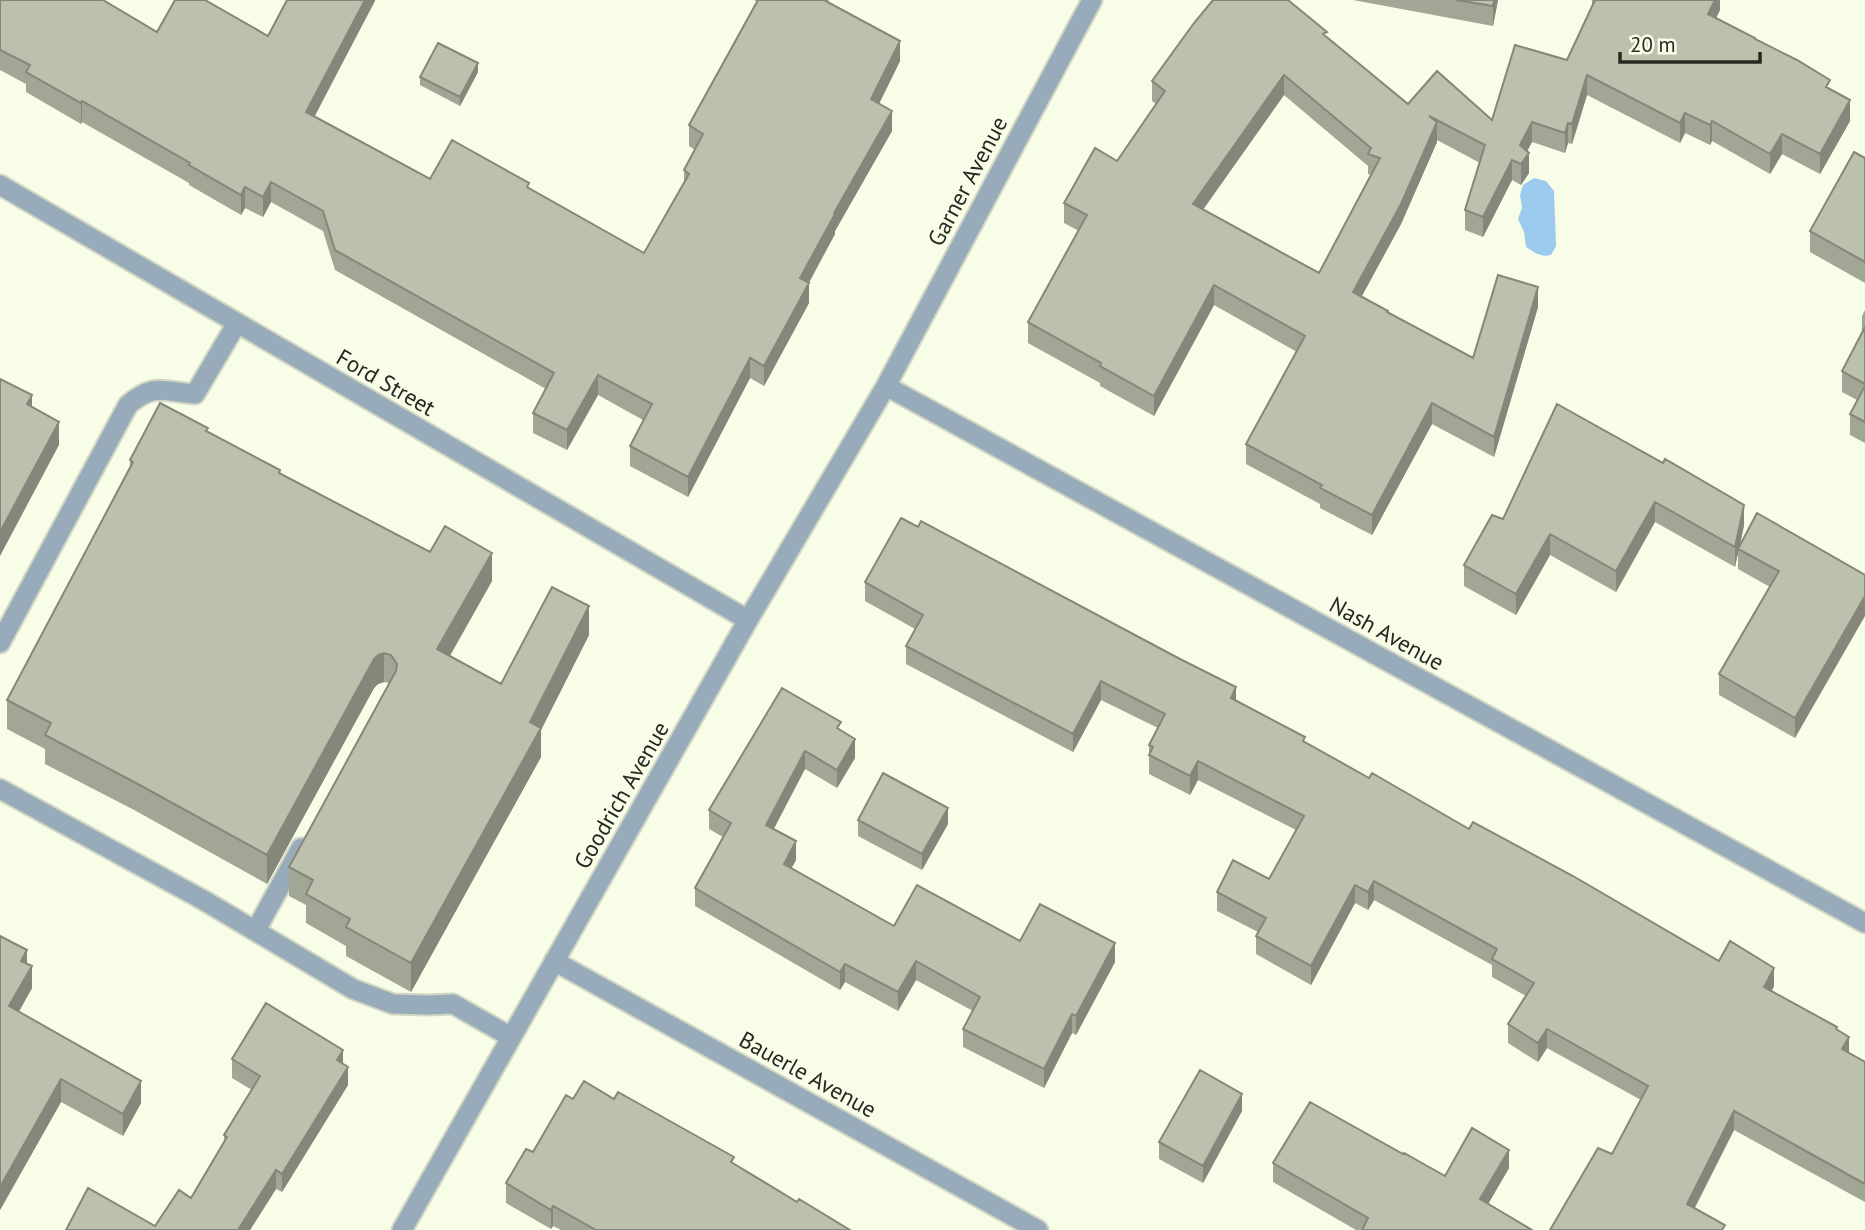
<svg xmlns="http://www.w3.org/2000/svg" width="1865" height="1230" viewBox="0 0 1865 1230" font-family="'PT Sans',sans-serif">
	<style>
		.water { fill: #9ccaed }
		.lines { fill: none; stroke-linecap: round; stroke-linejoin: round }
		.service-casing { stroke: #d2d7c4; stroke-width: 23 }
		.minor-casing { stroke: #d2d7c4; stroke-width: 23 }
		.service { stroke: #98abba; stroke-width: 19 }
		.minor { stroke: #98abba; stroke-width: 19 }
		.wall { fill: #a2a695; fill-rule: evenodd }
		.shaded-wall { fill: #848779 }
		.building { fill: #bcc1ad; stroke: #848779; stroke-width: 2; fill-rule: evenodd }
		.labels { text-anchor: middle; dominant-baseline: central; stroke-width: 5; stroke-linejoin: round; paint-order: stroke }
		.street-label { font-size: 23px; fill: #272821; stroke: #f8fde8 }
	</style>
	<rect width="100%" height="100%" fill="#f8fde8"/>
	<path class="water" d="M 1534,178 L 1546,181 L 1554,191 L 1556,246 L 1551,255 C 1542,258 1533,252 1526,247 L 1524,232 L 1518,219 L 1522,208 L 1520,195 L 1523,185 Z"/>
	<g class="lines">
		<defs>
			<path id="service" d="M 0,643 L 128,405 C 155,382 163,392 195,394 L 237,323
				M 0,789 L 205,901 L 353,989 L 393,1004 L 427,1005 L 453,1004 L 511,1037
				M 256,930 L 301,848"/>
			<path id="minor" d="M 0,185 L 748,620
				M 886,386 L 1865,923
				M 554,961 L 1038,1230
				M 402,1230 L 748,620 L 886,386 L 1092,0"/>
		</defs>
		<use href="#service" class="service-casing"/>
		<use href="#minor" class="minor-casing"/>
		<use href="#service" class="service"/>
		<use href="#minor" class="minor"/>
	</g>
	<path class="wall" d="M 0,0 L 157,32 L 268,36 L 375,0 L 315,116 L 430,179 L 529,188 L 644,253 L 684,183 L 684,170 L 695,150 L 689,146 L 689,125 L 757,2 L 754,0 L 829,0 L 828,2 L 900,61 L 879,104 L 892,131 L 835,231 L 835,234 L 809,283 L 809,303 L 764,386 L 750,378 L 688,497 L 630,466 L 630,446 L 643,420 L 598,395 L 567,450 L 533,433 L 533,413 L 546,389 L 335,270 L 323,231 L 271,202 L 263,217 L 245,208 L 241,215 L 189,185 L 189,183 L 82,122 L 81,124 L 26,92 L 26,84 L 0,70 Z
		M 1353,0 L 1498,0 L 1493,26 Z
		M 1592,0 L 1720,0 L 1720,10 L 1716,18 L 1755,40 L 1830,89 L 1850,121 L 1820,174 L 1782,154 L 1770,174 L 1712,141 L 1710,145 L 1685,133 L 1680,143 L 1587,95 L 1572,144 L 1568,143 L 1565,153 L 1532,142 L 1527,151 L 1529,173 L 1521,185 L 1512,180 L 1483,237 L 1465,230 L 1465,210 L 1480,163 L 1437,140 L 1437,142 L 1401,224 L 1362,296 L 1388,313 L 1473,358 L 1538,307 L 1494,457 L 1432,424 L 1372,535 L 1320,508 L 1320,504 L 1246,464 L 1246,444 L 1297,352 L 1214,305 L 1154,416 L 1100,386 L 1100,383 L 1028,343 L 1028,322 L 1079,231 L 1064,223 L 1064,203 L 1117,161 L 1156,104 L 1152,101 L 1152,81 L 1327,37 L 1408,104 L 1492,120 L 1567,60 L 1592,7 ZM 1284,95 L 1368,166 L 1368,174 L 1371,175 L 1319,273 L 1203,209 Z
		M 478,72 L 460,106 L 420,85 L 420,77 Z
		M 1865,158 L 1865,283 L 1810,252 L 1810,231 Z
		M 1865,310 L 1865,443 L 1850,435 L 1850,414 L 1857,400 L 1842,392 L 1842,371 L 1862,333 L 1862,316 Z
		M 1557,404 L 1744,525 L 1740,546 L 1865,575 L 1795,738 L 1719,695 L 1719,674 L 1770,587 L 1738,569 L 1738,552 L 1735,567 L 1655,522 L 1616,592 L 1550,555 L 1516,615 L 1464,586 L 1464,565 L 1503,519 Z
		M 208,433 L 280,474 L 430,552 L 492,581 L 450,656 L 501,684 L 589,635 L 541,730 L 541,757 L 411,992 L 346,956 L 346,946 L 306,923 L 306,905 L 289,896 L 289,867 L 389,683 L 384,682 L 378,684 L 374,688 L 267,884 L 136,811 L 45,764 L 45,749 L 7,729 L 7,700 L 130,468 L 130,460 Z
		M 865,582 L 1236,701 L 1305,743 L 1369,778 L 1469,829 L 1719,961 L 1774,986 L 1772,991 L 1837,1030 L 1849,1053 L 1865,1062 L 1865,1202 L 1734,1130 L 1695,1208 L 1725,1230 L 1612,1154 L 1641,1100 L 1547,1048 L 1538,1062 L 1508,1043 L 1508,1024 L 1526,996 L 1492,977 L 1492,965 L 1374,900 L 1368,910 L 1355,903 L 1311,985 L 1256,954 L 1256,936 L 1258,932 L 1217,911 L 1217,892 L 1269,879 L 1296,830 L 1198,780 L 1190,795 L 1149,774 L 1149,745 L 1158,728 L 1101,700 L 1073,752 L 906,664 L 906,646 L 915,629 L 865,601 Z
		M 782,688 L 841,730 L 855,758 L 837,788 L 805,769 L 773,829 L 796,860 L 791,868 L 894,926 L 1020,941 L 1115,962 L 1076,1035 L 1072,1033 L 1044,1088 L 963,1047 L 963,1029 L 973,1011 L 916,980 L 898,1011 L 845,982 L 840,990 L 695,906 L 695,888 L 723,837 L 709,829 L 709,810 Z
		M 858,820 L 948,824 L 922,870 L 858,836 Z
		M 0,936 L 27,963 L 32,988 L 19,1012 L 141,1103 L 123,1136 L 61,1102 L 0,1210 Z
		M 232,1059 L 343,1064 L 348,1085 L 282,1192 L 276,1189 L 250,1230 L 66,1230 L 155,1226 L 191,1198 L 224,1143 L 224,1135 L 252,1090 L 232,1078 Z
		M 573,1099 L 734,1164 L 797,1202 L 850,1230 L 561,1230 L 553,1226 L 551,1229 L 506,1203 L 506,1183 L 533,1152 Z
		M 1242,1111 L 1203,1183 L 1159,1159 L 1159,1142 Z
		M 1403,1154 L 1445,1176 L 1509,1168 L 1488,1204 L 1532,1230 L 1356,1230 L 1273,1182 L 1273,1163 Z"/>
	<path class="shaded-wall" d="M 365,0 L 375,0 L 375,1 L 306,132 L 306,112 Z
		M 1494,0 L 1498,0 L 1493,26 L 1493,6 Z
		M 1715,0 L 1720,0 L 1720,10 L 1708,34 L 1708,14 Z
		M 900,41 L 900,61 L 871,120 L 871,99 Z
		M 478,63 L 478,72 L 460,106 L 460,97 Z
		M 1284,75 L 1284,95 L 1193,224 L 1193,204 Z
		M 1587,75 L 1587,95 L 1572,144 L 1572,124 Z
		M 1850,100 L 1850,121 L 1820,174 L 1820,154 Z
		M 82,101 L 82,122 L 81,124 L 81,103 Z
		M 892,111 L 892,131 L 835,231 L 835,234 L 800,298 L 800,278 L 834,213 Z
		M 1685,113 L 1685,133 L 1680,143 L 1680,123 Z
		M 1712,121 L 1712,141 L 1710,145 L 1710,125 Z
		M 1437,122 L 1437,142 L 1401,224 L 1353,312 L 1353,292 Z
		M 1532,122 L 1532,142 L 1520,165 L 1520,145 Z
		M 1568,123 L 1568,143 L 1565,153 L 1565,133 Z
		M 1782,134 L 1782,154 L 1770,174 L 1770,154 Z
		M 1529,153 L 1529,173 L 1521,185 L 1521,164 Z
		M 1512,160 L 1512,180 L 1483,237 L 1483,217 Z
		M 271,182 L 271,202 L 263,217 L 263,197 Z
		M 245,187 L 245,208 L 241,215 L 241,195 Z
		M 809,283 L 809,303 L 764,386 L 764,366 Z
		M 1214,285 L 1214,305 L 1154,416 L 1154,396 Z
		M 1538,287 L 1538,307 L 1494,457 L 1494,437 Z
		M 750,358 L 750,378 L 688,497 L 688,477 Z
		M 598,375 L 598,395 L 567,450 L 567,430 Z
		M 32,395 L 32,419 L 27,404 Z
		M 1432,403 L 1432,424 L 1372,535 L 1372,515 Z
		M 59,422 L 59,445 L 0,556 L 0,532 Z
		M 1655,502 L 1655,522 L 1616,592 L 1616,571 Z
		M 1744,505 L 1744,525 L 1735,567 L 1735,547 Z
		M 1550,534 L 1550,555 L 1516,615 L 1516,594 Z
		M 492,553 L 492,581 L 437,678 L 437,649 Z
		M 1865,596 L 1865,616 L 1795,738 L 1795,718 Z
		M 589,606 L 589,635 L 541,730 L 541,757 L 411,992 L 411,963 Z
		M 384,653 L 384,682 L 378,684 L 374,688 L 267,884 L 267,855 L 374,659 L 378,655 Z
		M 1101,681 L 1101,700 L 1073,752 L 1073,734 Z
		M 1236,687 L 1236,705 L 1231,698 Z
		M 855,739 L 855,758 L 837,788 L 837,770 Z
		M 805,751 L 805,769 L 766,844 L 766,825 Z
		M 1198,761 L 1198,780 L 1190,795 L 1190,776 Z
		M 948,808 L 948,824 L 922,870 L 922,854 Z
		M 796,841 L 796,860 L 784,882 L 784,864 Z
		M 1374,881 L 1374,900 L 1368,910 L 1368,892 Z
		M 1355,885 L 1355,903 L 1311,985 L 1311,966 Z
		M 1115,943 L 1115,962 L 1076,1035 L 1076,1016 Z
		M 27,950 L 27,973 L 21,961 Z
		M 916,961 L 916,980 L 898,1011 L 898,992 Z
		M 845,964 L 845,982 L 840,990 L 840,972 Z
		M 32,966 L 32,988 L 9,1028 L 9,1006 Z
		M 1774,968 L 1774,986 L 1764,1005 L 1764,987 Z
		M 1072,1014 L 1072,1033 L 1044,1088 L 1044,1069 Z
		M 1547,1029 L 1547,1048 L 1538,1062 L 1538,1043 Z
		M 1849,1037 L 1849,1055 L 1842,1049 Z
		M 343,1050 L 343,1068 L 337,1060 Z
		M 348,1067 L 348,1085 L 282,1192 L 282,1174 Z
		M 61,1079 L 61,1102 L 0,1210 L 0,1187 Z
		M 141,1081 L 141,1103 L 123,1136 L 123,1114 Z
		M 1242,1094 L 1242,1111 L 1203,1183 L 1203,1166 Z
		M 1734,1111 L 1734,1130 L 1687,1222 L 1687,1204 Z
		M 1509,1150 L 1509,1168 L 1480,1218 L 1480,1199 Z
		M 276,1170 L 276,1189 L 250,1230 L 238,1230 Z
		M 553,1206 L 553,1226 L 551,1229 L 551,1210 Z"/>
	<path class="building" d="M 0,0 L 103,0 L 157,32 L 175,0 L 205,0 L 268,36 L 287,0 L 365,0 L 306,112 L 430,179 L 452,140 L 529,183 L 527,187 L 644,253 L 689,174 L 684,170 L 703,134 L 689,125 L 758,0 L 824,0 L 900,41 L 871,99 L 892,111 L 834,213 L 835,214 L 800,278 L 809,283 L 764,366 L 750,358 L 688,477 L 630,446 L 652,404 L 598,375 L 567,430 L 533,413 L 554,373 L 335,250 L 323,211 L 271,182 L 263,197 L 245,187 L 241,195 L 189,165 L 190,163 L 82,101 L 81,103 L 26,72 L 30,65 L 0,50 Z
		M 1213,0 L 1288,0 L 1327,32 L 1323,34 L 1408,104 L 1437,71 L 1492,120 L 1515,45 L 1567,60 L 1595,0 L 1715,0 L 1708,14 L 1755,38 L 1755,39 L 1797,60 L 1830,80 L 1826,87 L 1850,100 L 1820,154 L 1782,134 L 1770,154 L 1712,121 L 1710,125 L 1685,113 L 1680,123 L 1587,75 L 1572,124 L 1568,123 L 1565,133 L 1532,122 L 1520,145 L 1529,153 L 1521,164 L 1512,160 L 1483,217 L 1465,210 L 1485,145 L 1429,116 L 1437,122 L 1401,204 L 1353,292 L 1388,311 L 1387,312 L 1473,358 L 1498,275 L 1538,287 L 1494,437 L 1432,403 L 1372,515 L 1320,488 L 1322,485 L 1246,444 L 1305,336 L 1214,285 L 1154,396 L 1100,366 L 1101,363 L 1028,322 L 1087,215 L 1064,203 L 1095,148 L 1117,161 L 1165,91 L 1152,81 L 1194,23 ZM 1284,75 L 1371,148 L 1368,154 L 1380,158 L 1319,273 L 1193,204 Z
		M 1456,0 L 1494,0 L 1493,6 Z
		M 438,43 L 478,63 L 460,97 L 420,77 Z
		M 1854,152 L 1865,158 L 1865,262 L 1810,231 Z
		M 1865,327 L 1865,384 L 1842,371 Z
		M 0,379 L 32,395 L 27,404 L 59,422 L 0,532 Z
		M 1865,386 L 1865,422 L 1850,414 Z
		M 160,403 L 208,428 L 206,431 L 280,470 L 279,473 L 430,552 L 445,526 L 492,553 L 437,649 L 501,684 L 552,587 L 589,606 L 530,722 L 541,728 L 411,963 L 346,927 L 350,919 L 306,894 L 313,880 L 289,867 L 396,671 L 397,664 L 391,655 L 384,653 L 378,655 L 374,659 L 267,855 L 136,783 L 45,735 L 51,723 L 7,700 L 133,462 L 130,460 Z
		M 1557,404 L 1663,463 L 1665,459 L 1744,505 L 1735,547 L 1655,502 L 1616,571 L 1550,534 L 1516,594 L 1464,565 L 1492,515 L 1503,519 Z
		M 1757,513 L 1865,575 L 1865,596 L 1795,718 L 1719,674 L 1779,571 L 1738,549 Z
		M 901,518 L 918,527 L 921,521 L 1180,659 L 1236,687 L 1231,698 L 1305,737 L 1303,741 L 1369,778 L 1372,773 L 1469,829 L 1473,822 L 1573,876 L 1719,961 L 1730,941 L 1774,968 L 1764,987 L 1837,1027 L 1836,1029 L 1849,1037 L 1842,1049 L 1865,1062 L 1865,1184 L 1734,1111 L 1687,1204 L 1725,1225 L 1722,1230 L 1550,1230 L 1598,1148 L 1612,1154 L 1648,1086 L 1547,1029 L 1538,1043 L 1508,1024 L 1534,983 L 1492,959 L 1497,949 L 1374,881 L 1368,892 L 1355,885 L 1311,966 L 1256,936 L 1266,918 L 1217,892 L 1233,860 L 1269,879 L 1304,816 L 1198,761 L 1190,776 L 1149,755 L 1153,747 L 1149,745 L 1165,714 L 1101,681 L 1073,734 L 906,646 L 923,615 L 865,582 Z
		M 782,688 L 841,722 L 837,728 L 855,739 L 837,770 L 805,751 L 766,825 L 796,841 L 784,864 L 894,926 L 917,885 L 1020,941 L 1040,904 L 1115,943 L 1076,1016 L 1072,1014 L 1044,1069 L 963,1029 L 980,997 L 916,961 L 898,992 L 845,964 L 840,972 L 695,888 L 731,823 L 709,810 Z
		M 883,773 L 948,808 L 922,854 L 858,820 Z
		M 0,936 L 27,950 L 21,961 L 32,966 L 9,1006 L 141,1081 L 123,1114 L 61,1079 L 0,1187 Z
		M 266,1003 L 343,1050 L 337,1060 L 348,1067 L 282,1174 L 276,1170 L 238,1230 L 66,1230 L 88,1188 L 155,1226 L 179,1190 L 191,1198 L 227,1137 L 224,1135 L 260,1076 L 232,1059 Z
		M 1200,1070 L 1242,1094 L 1203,1166 L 1159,1142 Z
		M 584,1081 L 614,1099 L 618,1092 L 734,1157 L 731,1162 L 797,1202 L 799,1199 L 850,1230 L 596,1230 L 553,1206 L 551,1210 L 506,1183 L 526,1149 L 533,1152 L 566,1095 L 573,1099 Z
		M 1310,1102 L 1403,1154 L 1404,1153 L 1445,1176 L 1472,1128 L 1509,1150 L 1480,1199 L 1532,1230 L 1362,1230 L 1368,1218 L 1273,1163 Z"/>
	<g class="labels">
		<g class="street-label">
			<text transform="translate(967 181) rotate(-62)">Garner Avenue</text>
			<text transform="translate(386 382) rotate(30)">Ford Street</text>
			<text transform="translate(1387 633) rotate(29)">Nash Avenue</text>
			<text transform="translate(621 795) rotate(-60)">Goodrich Avenue</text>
			<text transform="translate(808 1074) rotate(29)">Bauerle Avenue</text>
		</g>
	</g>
	<path d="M1620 52v10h140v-10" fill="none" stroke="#272821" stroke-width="3.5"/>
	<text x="1630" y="52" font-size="21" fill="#272821" stroke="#f8fde8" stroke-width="5" paint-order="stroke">20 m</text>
</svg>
